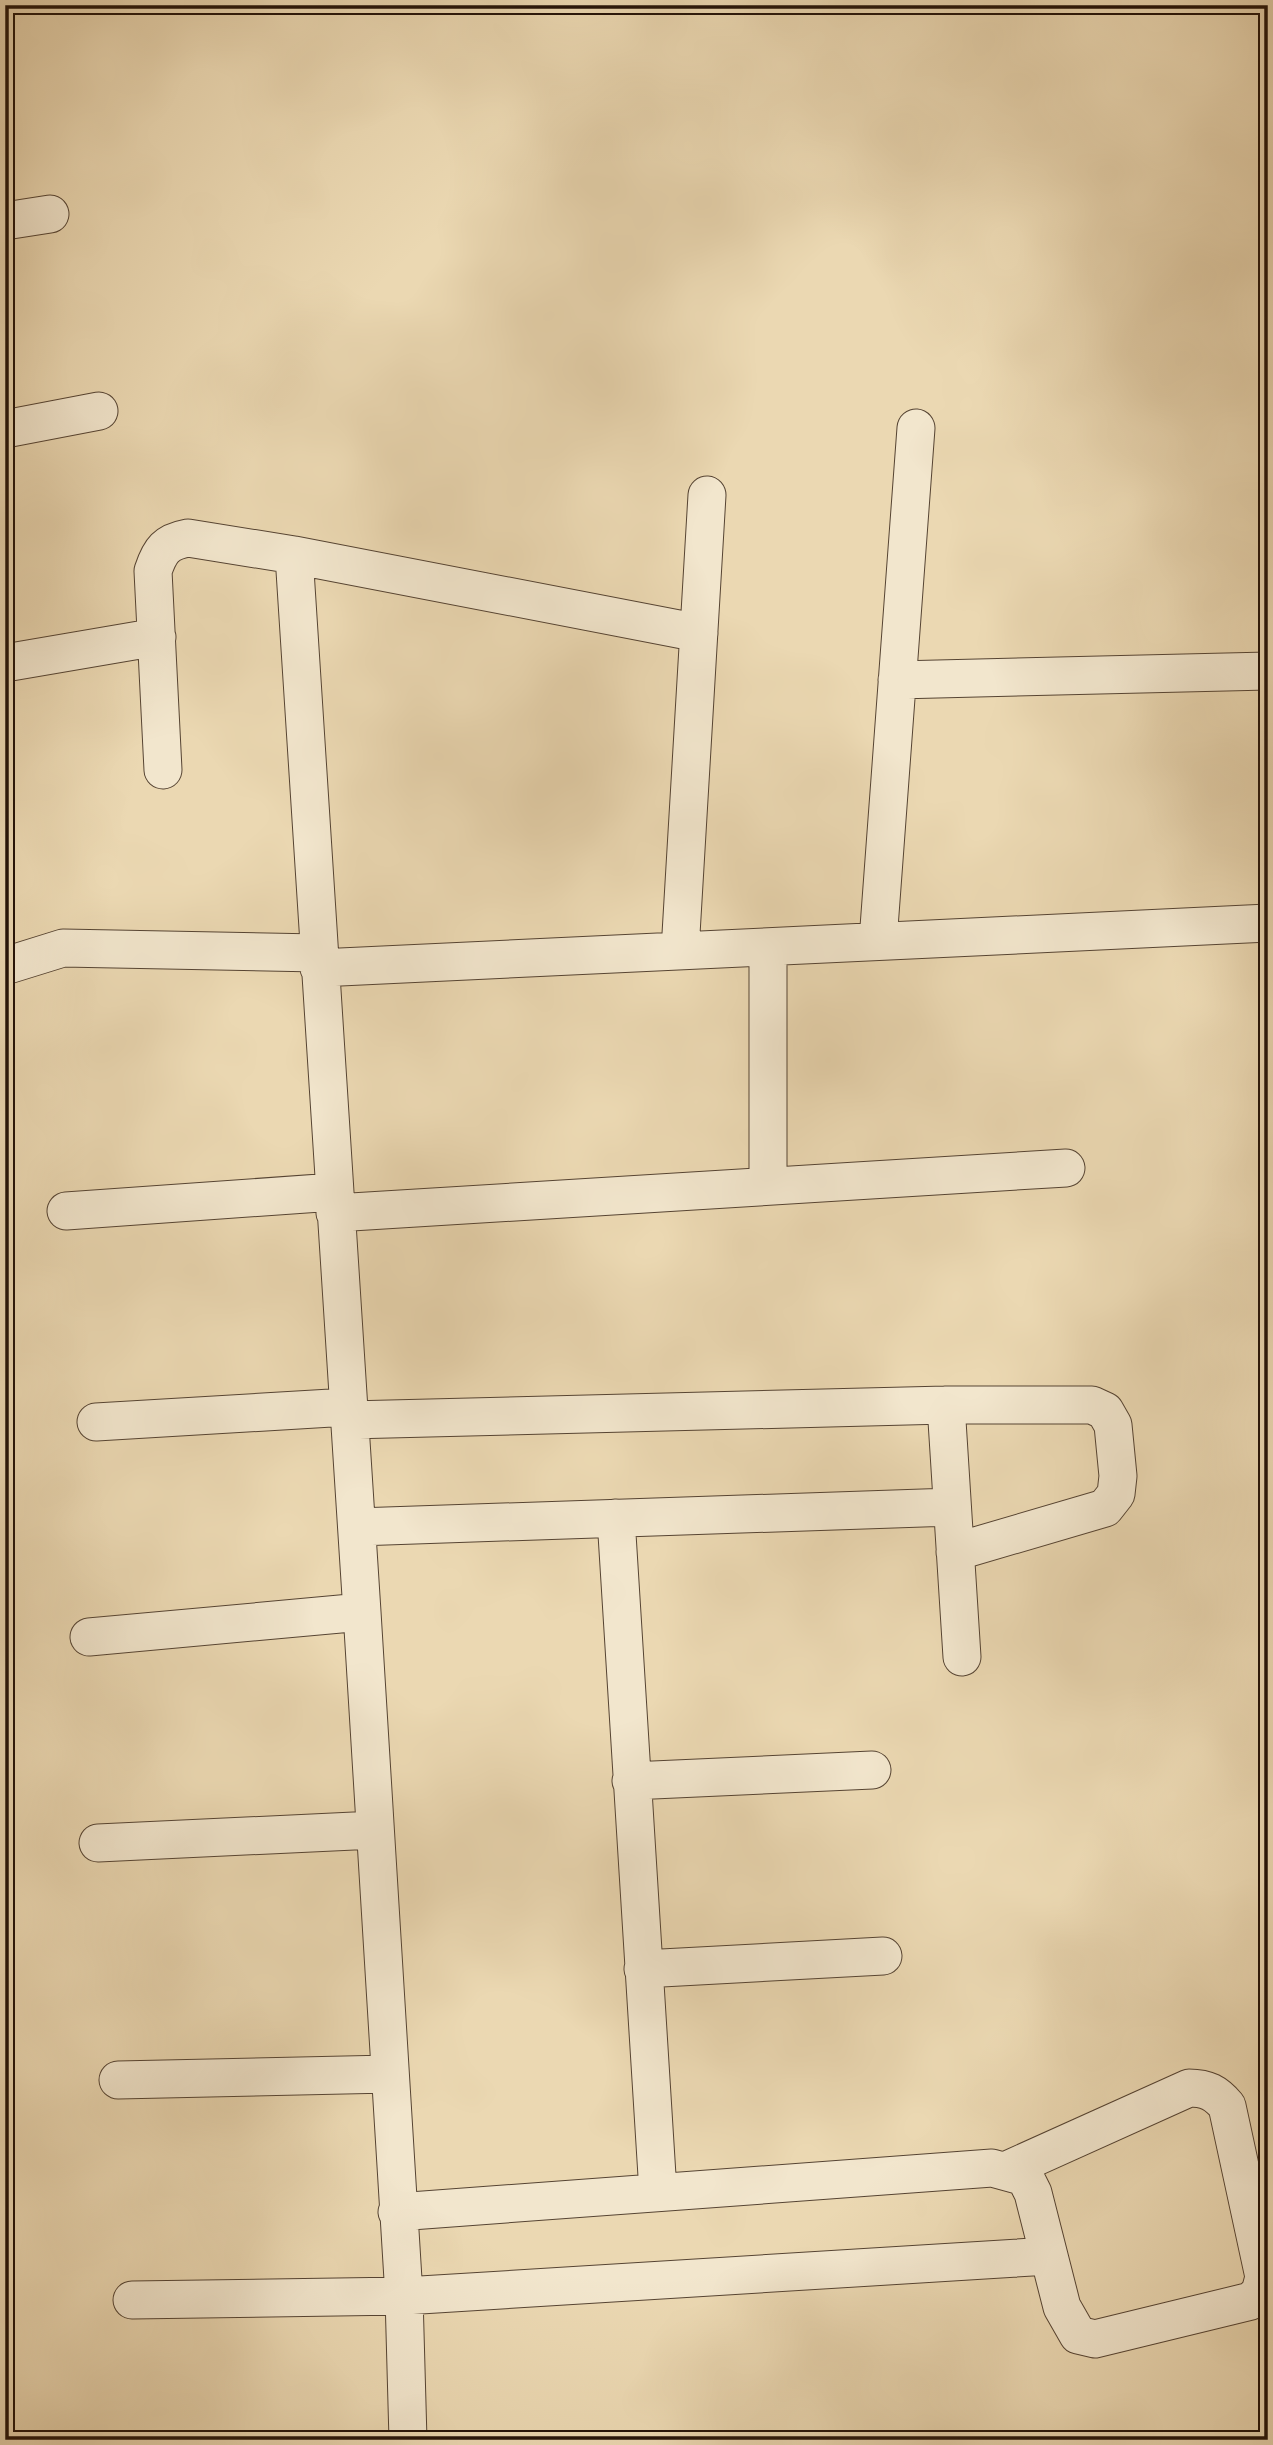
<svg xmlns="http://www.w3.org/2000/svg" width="1273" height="2445" viewBox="0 0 1273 2445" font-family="'IM FELL Great Primer',serif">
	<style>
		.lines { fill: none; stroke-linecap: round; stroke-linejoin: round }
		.street-casing { stroke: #564433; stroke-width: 39 }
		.street { stroke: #f2e6cd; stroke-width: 37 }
	</style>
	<rect width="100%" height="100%" fill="#ebd8b2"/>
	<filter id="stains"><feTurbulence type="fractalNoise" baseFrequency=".00286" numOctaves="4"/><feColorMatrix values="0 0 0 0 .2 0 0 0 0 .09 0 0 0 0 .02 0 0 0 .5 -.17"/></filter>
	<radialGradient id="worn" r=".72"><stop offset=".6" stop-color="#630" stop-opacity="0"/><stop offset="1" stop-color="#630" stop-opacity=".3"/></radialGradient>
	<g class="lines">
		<defs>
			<path id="street" d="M 5,221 L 50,214
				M 5,429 L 99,411
				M 294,555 L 362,1612 L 404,2296 L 408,2440
				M 5,663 L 157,637
				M 897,680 L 1268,671
				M 163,770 L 153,571 C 160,550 166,542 188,538 L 294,555 L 699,633
				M 878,941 L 916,428
				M 768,947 L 768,1186
				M 680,951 L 707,495
				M 5,966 L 63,948 L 318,953
				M 319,968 L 1268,923
				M 66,1211 L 334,1192
				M 335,1213 L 1066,1168
				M 946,1405 L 962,1657
				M 349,1420 L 946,1405 L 1092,1405 L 1105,1411 L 1113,1425 L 1118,1476 L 1116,1494 L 1105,1508 L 955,1552
				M 96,1422 L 348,1407
				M 616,1518 L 658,2192
				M 357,1527 L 952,1507
				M 89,1637 L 362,1612
				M 631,1781 L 872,1770
				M 98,1843 L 375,1830
				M 643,1969 L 883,1956
				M 118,2080 L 390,2074
				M 397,2212 L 992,2168 L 1025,2177 L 1033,2193 L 1062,2307 L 1078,2335 L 1095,2339 L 1251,2301 L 1260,2292 L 1264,2277 L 1227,2106 C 1216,2093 1207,2088 1189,2088 L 1007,2170
				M 132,2300 L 404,2296 L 1049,2256"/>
		</defs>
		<use href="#street" class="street-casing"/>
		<use href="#street" class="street"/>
	</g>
	<rect width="1273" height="2445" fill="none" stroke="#ebd8b2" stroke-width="28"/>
	<rect x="7" y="7" width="1259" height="2431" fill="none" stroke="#241309" stroke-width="3.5"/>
	<rect x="14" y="14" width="1245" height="2417" fill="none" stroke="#241309" stroke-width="2"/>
	<rect width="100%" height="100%" filter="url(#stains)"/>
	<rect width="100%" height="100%" fill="url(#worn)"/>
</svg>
